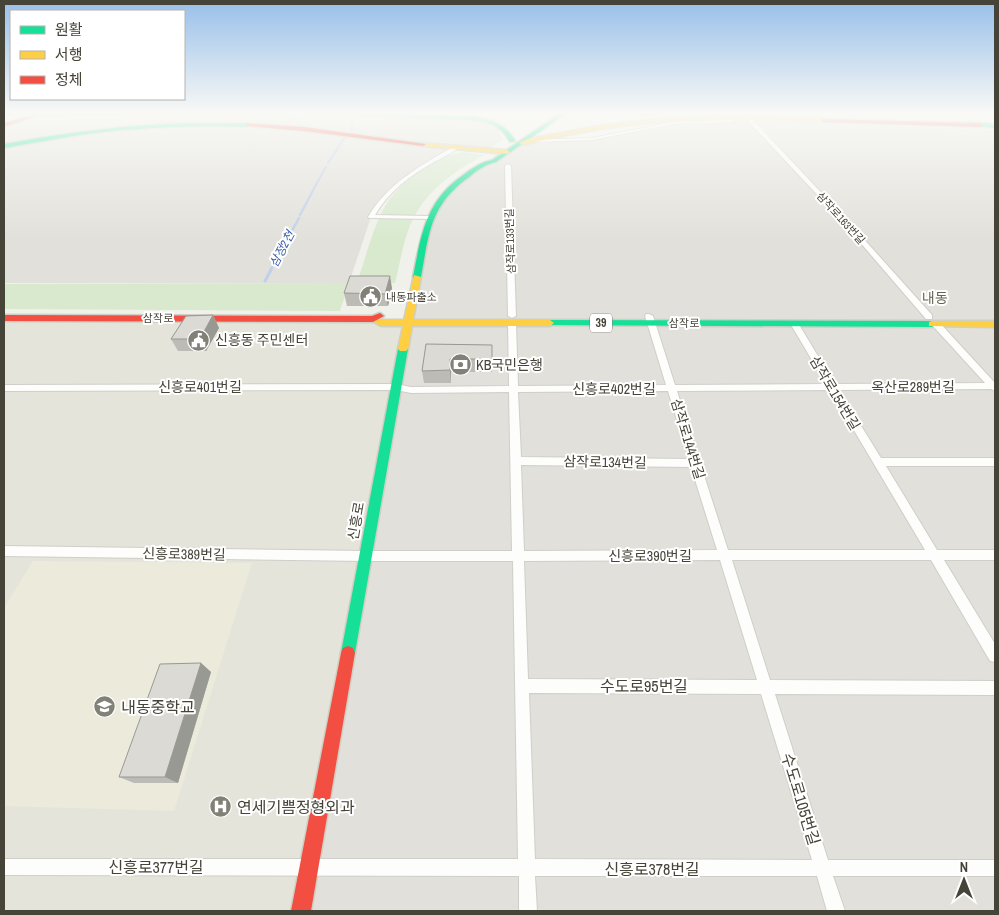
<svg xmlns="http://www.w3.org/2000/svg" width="999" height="915" viewBox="0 0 999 915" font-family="'Archivo Narrow','Noto Sans KR',sans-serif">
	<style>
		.residential { fill: #e4e4da }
		.industrial { fill: #e1e0da }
		.education { fill: #ebeadb }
		.green { fill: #d8e9ce }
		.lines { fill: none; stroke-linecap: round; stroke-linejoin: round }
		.stream-far2 { stroke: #c0cfea; stroke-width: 2 }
		.stream-far1 { stroke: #c0cfea; stroke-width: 2.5 }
		.stream { stroke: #c0cfea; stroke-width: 3 }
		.street-tunnel { stroke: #cfcec7; stroke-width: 5; stroke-dasharray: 5 2.5; stroke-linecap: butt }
		.street-casing { stroke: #cfcec9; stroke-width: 2 }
		.fast-casing { stroke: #cfcfc3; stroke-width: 3 }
		.slow-casing { stroke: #cfcfc3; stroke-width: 3 }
		.jam-casing { stroke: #cfcfc3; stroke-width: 3 }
		.street { fill: #fdfdfc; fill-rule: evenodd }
		.fast { fill: #16e098; fill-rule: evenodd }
		.slow { fill: #ffcf43; fill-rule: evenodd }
		.jam { fill: #f24e42; fill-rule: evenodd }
		.fast-bridge-casing { stroke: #c6c3a9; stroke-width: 7; stroke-linecap: butt }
		.fast-bridge { stroke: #16e098; stroke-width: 5.5 }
		.wall { fill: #bcbbb6 }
		.shaded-wall { fill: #999994 }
		.building { fill: #dbdad4; stroke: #999994 }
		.labels { text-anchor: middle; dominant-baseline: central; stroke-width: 4; stroke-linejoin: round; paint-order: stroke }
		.far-street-label { font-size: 11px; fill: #464438; stroke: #fff }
		.far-poi-label { font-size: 11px; fill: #464438; stroke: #fff; text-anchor: start }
		.far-water-label { font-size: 12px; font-style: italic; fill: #3b5da8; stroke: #fff }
		.shield { fill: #fff; stroke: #7e7c74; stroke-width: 1 }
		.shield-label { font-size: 12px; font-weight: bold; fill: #464438 }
		.far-quarter-label { font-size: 14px; fill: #686550; stroke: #fff }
		.poi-label { font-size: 14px; fill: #464438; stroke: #fff; text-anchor: start }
		.street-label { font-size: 14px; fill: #464438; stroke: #fff }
		.near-street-label { font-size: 16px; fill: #464438; stroke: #fff }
		.near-poi-label { font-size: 16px; fill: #464438; stroke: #fff; text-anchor: start }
	</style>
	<rect width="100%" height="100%" fill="#f1f1eb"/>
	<path class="residential" d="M 4,318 L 408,319 L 301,911 L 4,911 Z"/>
	<path class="industrial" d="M 888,112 L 995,112 L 995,117 Z
		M 222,115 L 342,115 L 469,120 L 485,123 L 497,128 L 503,139 L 492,147 L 452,151 L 413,173 L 385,194 L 371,217 L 349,283 L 4,283 L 4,129 L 41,116 Z
		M 721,121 L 812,122 L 995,130 L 995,911 L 301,911 L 408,319 L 429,218 L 459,180 L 501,153 L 529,144 L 592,139 L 673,123 Z"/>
	<path class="education" d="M 33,561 L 252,563 L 174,811 L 4,806 L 4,608 Z"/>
	<path class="green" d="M 464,152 L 484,155 C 456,170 427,190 413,219 C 404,237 400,263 395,283 L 357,283 C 365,260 375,219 389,200 C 407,177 435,156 464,152 Z
		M 349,283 L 340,311 L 4,309 L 4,284 Z"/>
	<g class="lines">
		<path class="stream-far2" d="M 351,132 L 354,115
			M 328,163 L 345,137
			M 317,183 L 326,167"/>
		<path class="stream-far1" d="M 300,215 L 318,181
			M 270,271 L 299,218"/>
		<path class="stream" d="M 265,281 L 271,270"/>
		<path class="street-tunnel" d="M 752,120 L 763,112"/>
		<defs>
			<path id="street" d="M 733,120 L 735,122 L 673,124 L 592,140 L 529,142 L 527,141 L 529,140 L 592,138 L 673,122 Z
				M 749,120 L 753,120 L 844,217 L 932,315 L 932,319 L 926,319 L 840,219 L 749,122 Z
				M 453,147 L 458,148 C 450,154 442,158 434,162 C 410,176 389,191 375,215 L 429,216 L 431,217 L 431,219 L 369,218 L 368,217 C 388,183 420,166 453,147 Z
				M 508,164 L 511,166 L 516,316 L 512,318 L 508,316 L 505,166 Z
				M 646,314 L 649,314 L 653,316 L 675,385 L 826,384 L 790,323 L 794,321 L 798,323 L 835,384 L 985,383 L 932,325 L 931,323 L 935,321 L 938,321 L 995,383 L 995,391 L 991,389 L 839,390 L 881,458 L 995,458 L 995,466 L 886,466 L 937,550 L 995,550 L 995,560 L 944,560 L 995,644 L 995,662 L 990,661 L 931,560 L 732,560 L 770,680 L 995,681 L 995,695 L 775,694 L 828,860 L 995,860 L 995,876 L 833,876 L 845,911 L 827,911 L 817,876 L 535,876 L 537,911 L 519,911 L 519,876 L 4,875 L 4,859 L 518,859 L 513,561 L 365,561 L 4,556 L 4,546 L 365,551 L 512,551 L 509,392 L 411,393 L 396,390 L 4,391 L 4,385 L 396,384 L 411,387 L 509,386 L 508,323 L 512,321 L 516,323 L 518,386 L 666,385 L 645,316 ZM 830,390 L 925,550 L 728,550 L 677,391 ZM 668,391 L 689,459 L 521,457 L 518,392 ZM 521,465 L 691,467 L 717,550 L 524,551 ZM 720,560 L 757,680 L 528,679 L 524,561 ZM 529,693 L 761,694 L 812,860 L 535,859 Z"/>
			<path id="fast" d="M 276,112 L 471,116 C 490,119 505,123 515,141 L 510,142 C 501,126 489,122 471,120 Z
				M 562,112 L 568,112 L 496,162 C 486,164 477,170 469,177 C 430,205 429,233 421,277 L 414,279 L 413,277 C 421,236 425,202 462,176 C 471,169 481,162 492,160 Z
				M 968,122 L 995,124 L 995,128 L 966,125 Z
				M 186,123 L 247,123 L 250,125 L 247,127 C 196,125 145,127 94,133 C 64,137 34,143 4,148 L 4,144 C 64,133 125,125 186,123 Z
				M 550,320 L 932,321 L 936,324 L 932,327 L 547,325 L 546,323 Z
				M 403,346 L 408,349 L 355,653 L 353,658 L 348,660 L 343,658 L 341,653 L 398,349 Z"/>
			<path id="slow" d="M 578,112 L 653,112 L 655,113 L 652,115 L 580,114 Z
				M 712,116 L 823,118 L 826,120 L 823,122 C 786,120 749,118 712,119 C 648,120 584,130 522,145 L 519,143 C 529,137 544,136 556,134 C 607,123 659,118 712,116 Z
				M 421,143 L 507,150 L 510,152 L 507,154 L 423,146 Z
				M 414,275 L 421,277 L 413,320 L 550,320 L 554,323 L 550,326 L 412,326 L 408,349 L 406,351 L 400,351 L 398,349 L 403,326 L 381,326 L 369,319 L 373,316 L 383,320 L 404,320 Z
				M 932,321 L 995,321 L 995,327 L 929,326 L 929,322 Z"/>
			<path id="jam" d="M 4,112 L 31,112 L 33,113 L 4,115 Z
				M 42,112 L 49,112 L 4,127 L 4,123 Z
				M 64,112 L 293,112 L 290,114 L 65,115 L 62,113 Z
				M 821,119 L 980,123 L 983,125 L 980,127 L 823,122 Z
				M 247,123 L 304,127 L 426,144 L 423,146 L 304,131 L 245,126 Z
				M 380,313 L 384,316 L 373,322 L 4,321 L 4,315 L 372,316 Z
				M 348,646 L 353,648 L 355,653 L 311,911 L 291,911 L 341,653 L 343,648 Z"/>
		</defs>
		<use href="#street" class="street-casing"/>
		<use href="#fast" class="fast-casing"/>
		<use href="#slow" class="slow-casing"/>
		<use href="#jam" class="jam-casing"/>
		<use href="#street" class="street"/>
		<use href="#fast" class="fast"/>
		<use href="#slow" class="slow"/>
		<use href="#jam" class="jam"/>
		<defs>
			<path id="fast-bridge" d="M 30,113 L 65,113"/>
		</defs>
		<use href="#fast-bridge" class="fast-bridge-casing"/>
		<use href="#fast-bridge" class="fast-bridge"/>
	</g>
	<path class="wall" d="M 392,288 L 388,306 L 347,306 L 344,293 Z
		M 213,315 L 219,328 L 206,351 L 178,351 L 171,339 Z
		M 426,344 L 492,345 L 492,372 L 451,372 L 451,383 L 424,383 L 422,371 Z
		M 201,663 L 211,672 L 178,783 L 134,783 L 119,777 Z"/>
	<path class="shaded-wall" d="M 390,276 L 392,288 L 388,306 L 385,294 Z
		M 213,315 L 219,328 L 206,351 L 200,339 Z
		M 450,359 L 451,372 L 451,383 L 450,370 Z
		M 201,663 L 211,672 L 178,783 L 165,777 Z"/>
	<path class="building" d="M 350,276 L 390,276 L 385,294 L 344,293 Z
		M 213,315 L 200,339 L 171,339 L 186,316 Z
		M 426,344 L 492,345 L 492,359 L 450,359 L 450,370 L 422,371 Z
		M 201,663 L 165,777 L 119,777 L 160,664 Z"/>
	<linearGradient id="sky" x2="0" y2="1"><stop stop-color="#98bfe9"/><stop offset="0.47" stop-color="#f9f9f6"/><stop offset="1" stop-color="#f9f9f6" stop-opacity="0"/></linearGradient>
	<rect width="999" height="240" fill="url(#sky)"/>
	<defs>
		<symbol id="civic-disc" viewBox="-11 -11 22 22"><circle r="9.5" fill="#828177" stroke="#fff"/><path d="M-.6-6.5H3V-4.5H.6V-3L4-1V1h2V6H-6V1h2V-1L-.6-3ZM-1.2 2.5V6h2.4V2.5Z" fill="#fff"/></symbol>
		<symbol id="bank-disc" viewBox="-11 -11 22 22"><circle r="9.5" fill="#828177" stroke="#fff"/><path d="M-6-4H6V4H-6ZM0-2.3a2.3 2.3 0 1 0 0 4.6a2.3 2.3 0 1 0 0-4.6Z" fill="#fff"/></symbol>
		<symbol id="school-disc" viewBox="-11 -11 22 22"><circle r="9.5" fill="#828177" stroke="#fff"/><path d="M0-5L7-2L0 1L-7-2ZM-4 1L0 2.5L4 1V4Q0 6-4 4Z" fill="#fff"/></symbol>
		<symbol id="hospital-disc" viewBox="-11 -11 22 22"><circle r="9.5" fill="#828177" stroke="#fff"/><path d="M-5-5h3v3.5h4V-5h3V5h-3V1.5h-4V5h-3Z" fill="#fff"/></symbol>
	</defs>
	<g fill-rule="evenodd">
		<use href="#civic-disc" x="358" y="284" width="25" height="25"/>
		<use href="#civic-disc" x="186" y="328" width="25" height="25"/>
		<use href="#bank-disc" x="448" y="352" width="25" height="25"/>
		<use href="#school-disc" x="92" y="694" width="25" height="25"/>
		<use href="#hospital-disc" x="208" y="794" width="25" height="25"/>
	</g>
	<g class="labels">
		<g class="far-street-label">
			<text transform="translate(841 218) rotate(48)">삼작로163번길</text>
			<text transform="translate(510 241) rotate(-92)">삼작로133번길</text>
			<text x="158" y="318">삼작로</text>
			<text x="684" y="323">삼작로</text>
		</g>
		<g class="far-poi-label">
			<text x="386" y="297">내동파출소</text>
		</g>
		<g class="far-water-label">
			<text transform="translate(282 249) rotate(-62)">삼정2천</text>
		</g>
		<rect class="shield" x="590" y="313.5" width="22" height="19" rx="4"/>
		<g class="shield-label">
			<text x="601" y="323">39</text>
		</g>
		<g class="far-quarter-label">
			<text x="935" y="298">내동</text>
		</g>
		<g class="poi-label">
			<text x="215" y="340">신흥동 주민센터</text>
			<text x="476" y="365">KB국민은행</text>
		</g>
		<g class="street-label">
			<text x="200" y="387">신흥로401번길</text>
			<text x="913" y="387">옥산로289번길</text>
			<text x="614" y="389">신흥로402번길</text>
			<text transform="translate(835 393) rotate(59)">삼작로154번길</text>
			<text transform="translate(688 439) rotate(73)">삼작로144번길</text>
			<text transform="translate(605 462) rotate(1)">삼작로134번길</text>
			<text transform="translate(356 521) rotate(-80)">신흥로</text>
			<text transform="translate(184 554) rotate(1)">신흥로389번길</text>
			<text x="650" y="556">신흥로390번길</text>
		</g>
		<g class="near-street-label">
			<text x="644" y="686">수도로95번길</text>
			<text transform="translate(801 799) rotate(73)">수도로105번길</text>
			<text x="156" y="867">신흥로377번길</text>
			<text x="652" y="869">신흥로378번길</text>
		</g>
		<g class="near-poi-label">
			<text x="121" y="707">내동중학교</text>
			<text x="237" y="807">연세기쁨정형외과</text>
		</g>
	</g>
	<rect width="999" height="915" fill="none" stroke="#464438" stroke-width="10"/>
	<rect x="10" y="10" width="175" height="90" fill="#ffffff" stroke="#b5b4af"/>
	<rect x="20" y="26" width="25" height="8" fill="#16e098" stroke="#b5b4af"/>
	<text x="55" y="35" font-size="15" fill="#464438">원활</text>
	<rect x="20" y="51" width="25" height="8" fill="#ffcf43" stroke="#b5b4af"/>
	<text x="55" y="60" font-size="15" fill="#464438">서행</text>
	<rect x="20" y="76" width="25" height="8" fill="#f24e42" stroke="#b5b4af"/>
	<text x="55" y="85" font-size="15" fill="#464438">정체</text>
	<g transform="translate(964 880)" stroke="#ffffff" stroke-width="4" paint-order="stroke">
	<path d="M0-4L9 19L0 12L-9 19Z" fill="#464438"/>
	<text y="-8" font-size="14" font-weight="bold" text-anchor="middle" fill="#464438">N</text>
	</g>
</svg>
